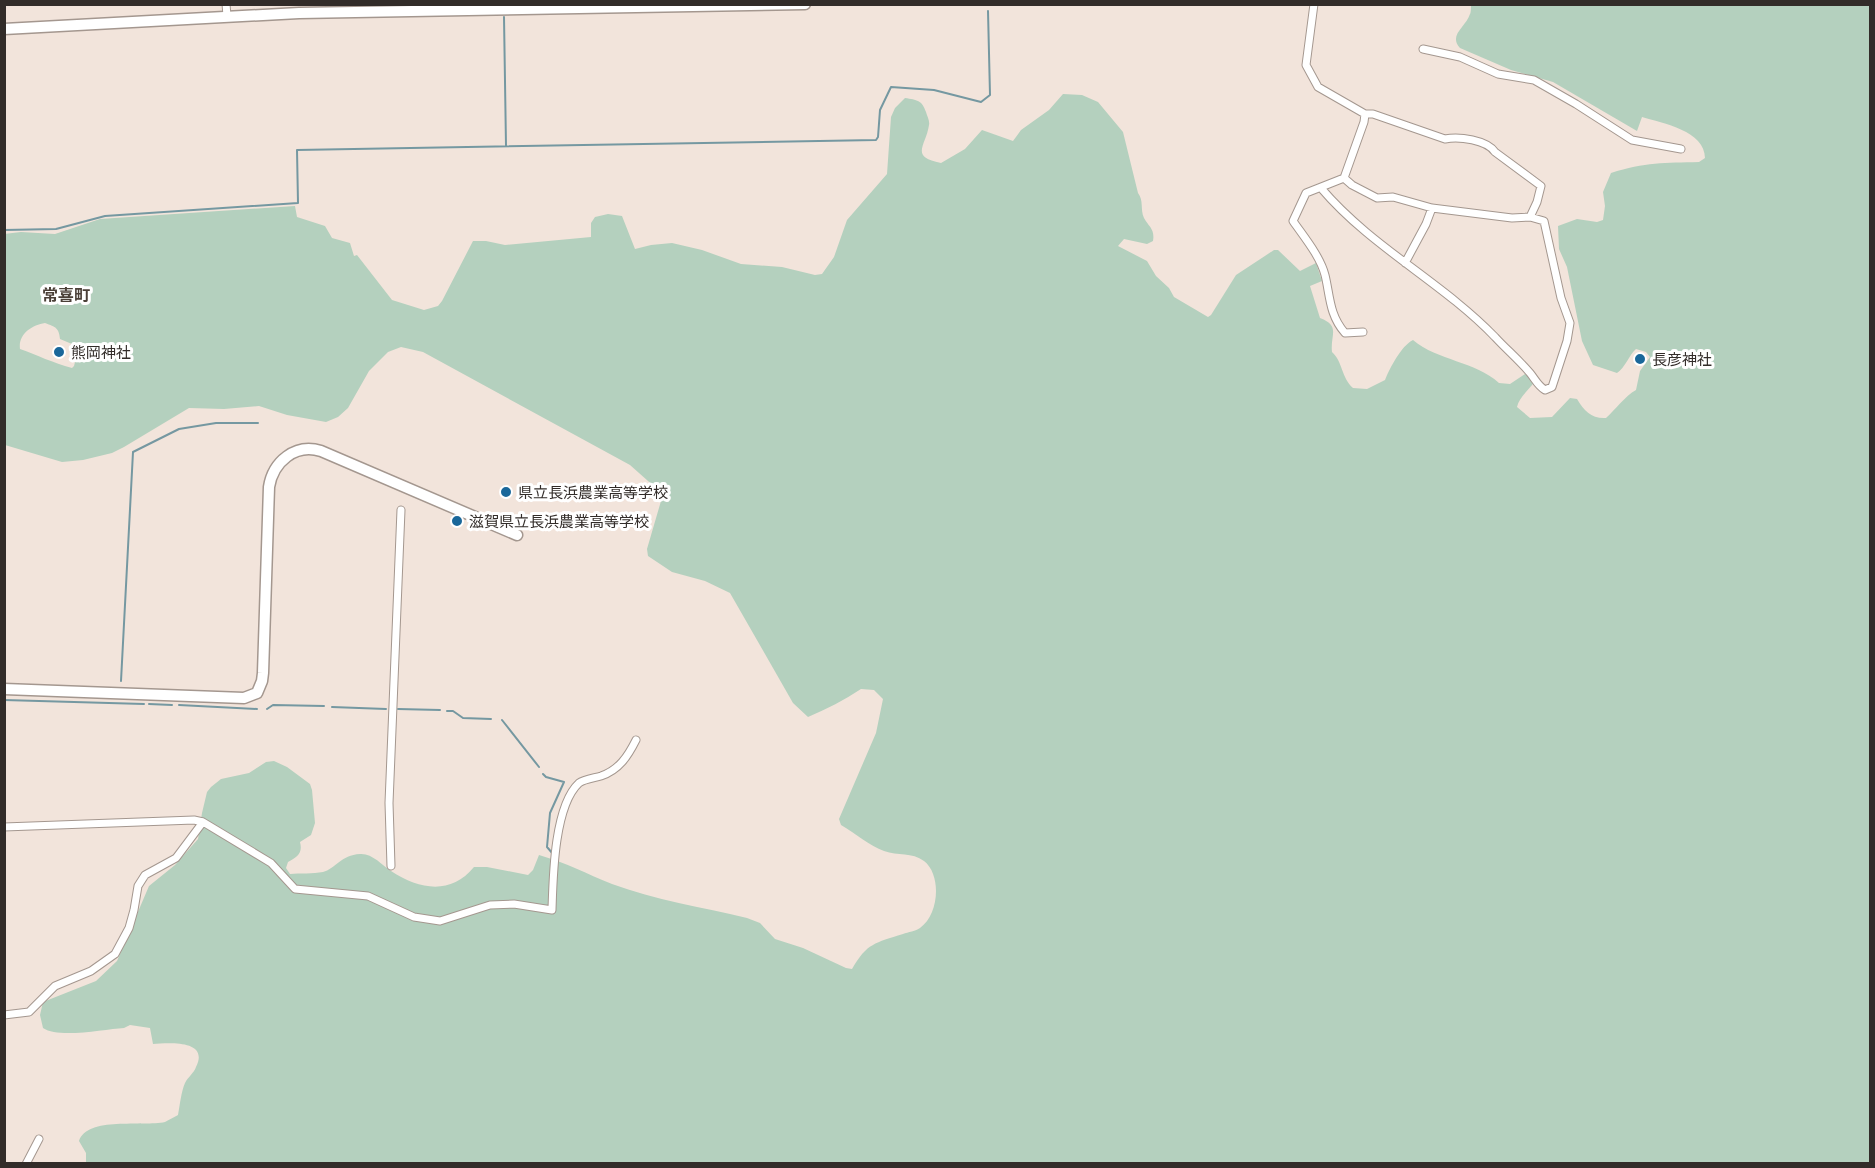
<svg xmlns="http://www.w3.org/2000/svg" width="1875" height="1168" viewBox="0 0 1875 1168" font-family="Inter,'Noto Sans JP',sans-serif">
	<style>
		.green { fill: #b4d0be; fill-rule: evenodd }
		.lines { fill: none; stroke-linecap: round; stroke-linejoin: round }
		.stream { stroke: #7598a1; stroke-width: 2 }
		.street-casing { stroke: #a4978f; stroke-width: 9 }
		.secondary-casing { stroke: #a4978f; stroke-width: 13 }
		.street { stroke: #fff; stroke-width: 7 }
		.secondary { stroke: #fff; stroke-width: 10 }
		.poi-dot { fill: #1a679a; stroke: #fff; stroke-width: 2 }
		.labels { text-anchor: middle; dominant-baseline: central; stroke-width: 6; stroke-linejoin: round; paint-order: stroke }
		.poi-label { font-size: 15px; fill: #322c29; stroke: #fff; text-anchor: start }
		.neighbourhood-label { font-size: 16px; font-weight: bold; fill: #4b4038; stroke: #fff }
	</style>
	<rect width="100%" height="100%" fill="#f2e4db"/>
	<path class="green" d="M 1471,5 L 1870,5 L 1870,1163 L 86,1163 L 86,1153 L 79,1141 C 87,1116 143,1127 165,1122 C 169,1120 174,1117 178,1115 C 180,1105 181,1092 185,1083 C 188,1077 194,1073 196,1067 C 210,1039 167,1043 153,1044 L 150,1028 L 130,1025 L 124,1028 C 105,1029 59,1039 43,1028 L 40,1015 L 43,1002 L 96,981 L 117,961 L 149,886 L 175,865 L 198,839 L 202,813 L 207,792 L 211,787 L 221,779 L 249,773 L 266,762 L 274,761 L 287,767 L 310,784 L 312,790 L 315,823 L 311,835 L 300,842 C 303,854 297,857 288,862 L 286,868 L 290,874 C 300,873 313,874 323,872 C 335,869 341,855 360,854 C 372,853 382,865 391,871 C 420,890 451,895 474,867 L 487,867 L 528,875 L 533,870 L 539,855 C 567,863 587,874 612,884 C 655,900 702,907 747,918 L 760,923 L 775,939 L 803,948 L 846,968 L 852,969 C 867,943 875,943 903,934 C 908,932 916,931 920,928 C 939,915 942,875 924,861 C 912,852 898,856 884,851 C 870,846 855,833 841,825 L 839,819 L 876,733 L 883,699 L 874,690 L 861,689 C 844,700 827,709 808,717 L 793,703 L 730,593 L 705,581 L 672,572 L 648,556 L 647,549 L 661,501 L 657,489 L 630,465 L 423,352 L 401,347 L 388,352 L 369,371 L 348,408 L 338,417 L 326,422 L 287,415 L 259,406 L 224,409 L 189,408 L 124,447 L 112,453 L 83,460 L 62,462 L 5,445 L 4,234 L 21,232 L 55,234 L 100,219 L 295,206 L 297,217 L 325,226 L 332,238 L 350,243 L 354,256 L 357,255 L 392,300 L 424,310 L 438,306 L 442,301 L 473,241 L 486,241 L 505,245 L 591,237 L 591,223 L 595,217 L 608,214 L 622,216 L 635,249 L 651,245 L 672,243 L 702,250 L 741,264 L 782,267 L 815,275 L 822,274 L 834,257 L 847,220 L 887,174 L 891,117 L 895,108 L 905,98 C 917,100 922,100 926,112 C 927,116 930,121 929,125 C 926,146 909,157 941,163 L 965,149 L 982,130 L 1013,141 L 1021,130 L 1049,110 L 1063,94 L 1082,95 L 1098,102 L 1123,132 L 1138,193 C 1144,201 1140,209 1144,218 C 1149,227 1155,229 1153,241 L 1147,244 L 1124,239 L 1118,246 L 1147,261 L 1156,276 L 1169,288 L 1174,297 L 1208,317 L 1211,315 L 1236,275 L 1274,250 L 1278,250 L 1300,271 L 1316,263 L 1322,281 L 1310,286 L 1320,318 C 1341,326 1330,335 1332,352 C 1343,362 1341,377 1353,388 L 1367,389 L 1385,380 C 1390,368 1401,346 1413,340 C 1438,361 1475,361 1499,383 L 1510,384 L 1525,374 L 1535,381 C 1529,390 1519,397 1517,407 L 1530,418 L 1552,417 L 1570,398 L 1577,399 C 1584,411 1592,419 1606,418 C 1615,410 1625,396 1636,390 L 1640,371 L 1650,357 L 1646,352 L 1636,349 C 1629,355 1625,368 1617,373 L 1593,365 L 1582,341 L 1567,267 L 1559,249 L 1558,226 L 1577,219 L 1597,222 L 1603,220 L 1605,206 L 1603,192 L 1611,173 C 1645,162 1665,163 1699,162 L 1705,158 C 1705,131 1663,123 1642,117 L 1637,131 L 1553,82 L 1511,70 L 1460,48 C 1448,35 1466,27 1470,14 C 1471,13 1471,7 1471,5 ZM 45,323 C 56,327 59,328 60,339 L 79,347 L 74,366 L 72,368 C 53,363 37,355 20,349 C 18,334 32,325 45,323 Z"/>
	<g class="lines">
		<path class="stream" d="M 504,17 L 506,146
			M 4,230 L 56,229 L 105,216 L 298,203 L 297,150 L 876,140 L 878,137 L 880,110 L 891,87 L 934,90 L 981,102 L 990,95 L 988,11
			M 121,681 L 133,452 L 179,429 L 216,423 L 258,423
			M 4,700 L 144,704
			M 149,704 L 172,705
			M 179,705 L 257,709
			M 332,707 L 386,709
			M 267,709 L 273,705 L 324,706
			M 398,709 L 440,710
			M 447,711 L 453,711 L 463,718 L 491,719
			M 502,720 L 539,767
			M 543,774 L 546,777 L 564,782 L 550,813 L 547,847 L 553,854"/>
		<defs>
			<path id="street" d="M 226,4 L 227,16
				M 1314,4 L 1306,65 L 1318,87 L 1365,114 L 1373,114 L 1445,139 C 1459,136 1487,140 1495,152 L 1541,186 L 1537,202 L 1530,217
				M 1423,49 L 1460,57 L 1498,74 L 1534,80 L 1576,104 L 1632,140 L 1681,149
				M 1321,188 C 1371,247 1442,282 1495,337 C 1506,349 1519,360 1530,373 C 1535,379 1538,386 1545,390 L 1552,387 L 1567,341 L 1570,323 L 1561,298 L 1544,221 L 1530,217 L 1512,218 L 1432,208 L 1393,197 L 1377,198 L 1352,185 L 1344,178
				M 1405,263 L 1426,224 L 1432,208
				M 1363,332 L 1345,333 C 1329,315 1330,295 1325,275 C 1320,256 1304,237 1293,221 L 1306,193 L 1344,178 L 1364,122 L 1365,114
				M 4,827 L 194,820 L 203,822 L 271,863 L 295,889 L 368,896 L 414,917 L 440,921 L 490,905 L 514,904 L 552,910 C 553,878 554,806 579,783 C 584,779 594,778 601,776 C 619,770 628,756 636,740
				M 391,866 L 389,803 L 401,510
				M 4,1015 L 29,1012 L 55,986 L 91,971 L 115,954 L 129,928 L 134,910 L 138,886 L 145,875 L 176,858 L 203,822
				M 26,1164 L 39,1139"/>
			<path id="secondary" d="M 4,29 L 299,13 L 805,4
				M 4,689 L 244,698 L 257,693 L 262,681 L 263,673 L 269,487 C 273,462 295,443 321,451 L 517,535"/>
		</defs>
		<use href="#street" class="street-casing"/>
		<use href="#secondary" class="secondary-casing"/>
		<use href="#street" class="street"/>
		<use href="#secondary" class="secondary"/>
	</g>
	<g class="poi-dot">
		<circle cx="59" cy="352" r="6"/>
		<circle cx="1640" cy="359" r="6"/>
		<circle cx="506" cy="492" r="6"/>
		<circle cx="457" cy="521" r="6"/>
	</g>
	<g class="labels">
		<g class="poi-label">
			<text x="71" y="352">熊岡神社</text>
			<text x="1652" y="359">長彦神社</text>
			<text x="518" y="492">県立長浜農業高等学校</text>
			<text x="469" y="521">滋賀県立長浜農業高等学校</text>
		</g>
		<g class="neighbourhood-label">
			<text x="66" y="295">常喜町</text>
		</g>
	</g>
	<rect width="1875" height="1168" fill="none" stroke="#322c29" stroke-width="12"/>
</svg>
